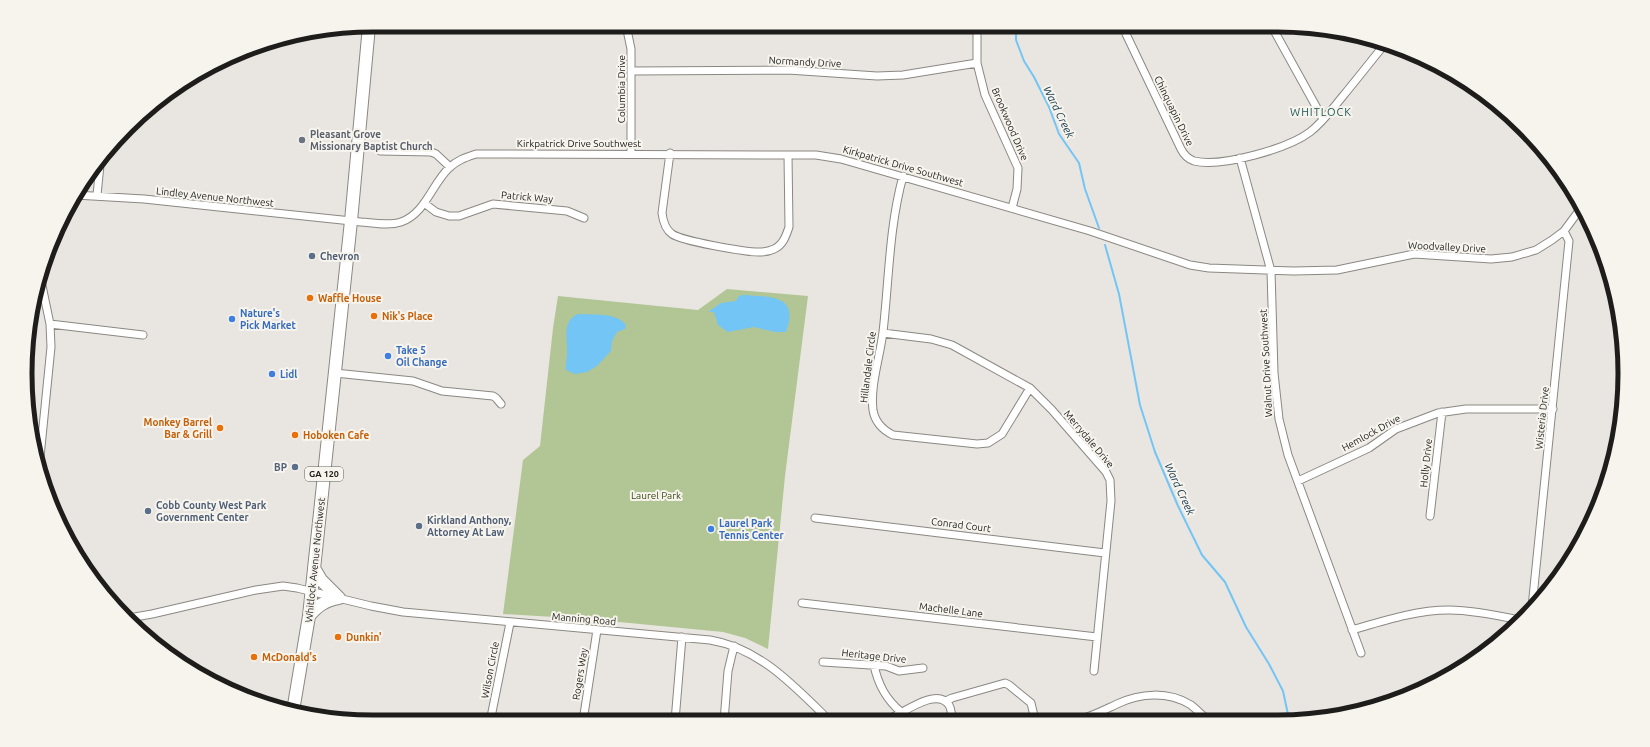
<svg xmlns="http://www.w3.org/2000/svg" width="1650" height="747" viewBox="0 0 1650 747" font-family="Ubuntu,sans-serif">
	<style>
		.green { fill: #b2c695 }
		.water { fill: #72c5f4 }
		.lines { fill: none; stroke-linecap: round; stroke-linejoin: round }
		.stream { stroke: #72c5f4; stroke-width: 2 }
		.minor-casing { stroke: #8b8883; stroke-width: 9 }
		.trunk-casing { stroke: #8b8883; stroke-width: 14 }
		.minor { stroke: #fff; stroke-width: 7 }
		.trunk { stroke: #fff; stroke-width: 12 }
		.worship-dot { fill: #6b7280; stroke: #f7f4ee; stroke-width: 1.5 }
		.service-dot { fill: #5c6f8a; stroke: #f7f4ee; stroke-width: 1.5 }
		.food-dot { fill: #e8710a; stroke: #f7f4ee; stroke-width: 1.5 }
		.shop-dot { fill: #3f7fe0; stroke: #f7f4ee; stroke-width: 1.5 }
		.labels { text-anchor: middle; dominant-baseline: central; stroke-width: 4; stroke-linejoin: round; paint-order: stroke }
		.shield { fill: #f7f4ee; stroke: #5f5e5a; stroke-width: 1 }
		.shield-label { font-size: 9px; font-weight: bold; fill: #1e1d1b }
		.street-label { font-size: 10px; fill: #1e1d1b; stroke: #f7f4ee }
		.worship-label { font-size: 10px; font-weight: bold; fill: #5b616d; stroke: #f7f4ee; text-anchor: start }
		.service-label { font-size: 10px; font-weight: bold; fill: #4e5e75; stroke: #f7f4ee; text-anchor: start }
		.food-label { font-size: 10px; font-weight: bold; fill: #c56008; stroke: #f7f4ee; text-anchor: start }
		.shop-label { font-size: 10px; font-weight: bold; fill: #366cbe; stroke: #f7f4ee; text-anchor: start }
		.park-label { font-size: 10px; fill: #374912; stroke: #f7f4ee }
		.water-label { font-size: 11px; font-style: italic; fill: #11364a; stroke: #f7f4ee }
		.neighbourhood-label { font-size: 11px; letter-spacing: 1px; fill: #1a5653; stroke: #f7f4ee }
		.rim { fill: none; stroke: #1e1d1b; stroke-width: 5 }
	</style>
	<rect width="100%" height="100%" fill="#e9e6e1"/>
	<path class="green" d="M 727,289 L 808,296 L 785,476 L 768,649 L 745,638 L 723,632 L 588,619 L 503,614 L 523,460 L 540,446 L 553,328 L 558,296 L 698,310 Z"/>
	<path class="water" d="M 743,295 C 770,297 800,294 786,332 L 775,332 L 754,327 L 728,332 L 718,325 L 714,312 L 708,312 L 721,303 L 736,301 L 739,296 Z
		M 578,314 C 593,315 616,312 626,325 L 625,329 L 617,332 L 612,341 L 611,351 L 597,366 L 587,372 L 575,374 L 566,370 C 565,364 567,360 567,354 C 568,340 561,321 578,314 Z"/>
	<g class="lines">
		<path class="stream" d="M 1016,25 L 1016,40 L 1024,61 L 1034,77 L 1049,107 L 1059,134 L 1079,163 L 1085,189 L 1099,228
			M 1105,245 L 1119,294 L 1140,405 L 1155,452 L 1178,506 L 1202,555 L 1225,582 L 1246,627 L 1269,664 L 1283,691 L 1289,719"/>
		<defs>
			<path id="minor" d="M 626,25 L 631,49 L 631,153
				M 977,25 L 977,63 L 985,95 L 1018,168 L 1017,189 L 1012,208
				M 1124,25 L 1126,34 L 1181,149 C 1184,155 1188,159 1194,161 C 1221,168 1289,148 1310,132 C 1323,122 1333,108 1343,96 C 1357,79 1371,61 1385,44
				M 1271,25 L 1323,119
				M 631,71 L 788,70 L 877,76 L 903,75 L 977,63
				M 380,151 L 431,152 L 436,154 L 450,167
				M 670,153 L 662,213 C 663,221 665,229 672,234 C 682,241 744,252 759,252 C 764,252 770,251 774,249 C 783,245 786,236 789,227 L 788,155
				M 1240,158 L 1271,271 L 1274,373 L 1279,419 L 1288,455 L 1361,653
				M 903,176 C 889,227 889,280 883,332 C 880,357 870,385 873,410 C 875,423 883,430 893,435 L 977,444 L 988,443 L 1002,434 L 1030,388
				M 75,195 L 144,199 L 361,222 C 374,223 389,226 401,222 C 425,214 432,184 449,168 C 457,160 467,157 476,154 L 788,155 L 816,155 L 841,159 L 1090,231 L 1190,265 L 1209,268 L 1294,271 L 1337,270 L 1414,254 L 1491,259 L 1512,257 L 1536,250 L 1552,240 L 1564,231 L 1581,208
				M 97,195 L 100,165
				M 424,203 L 436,212 L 449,216 L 459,216 L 493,204 L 567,211 L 584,218
				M 50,324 L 143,335
				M 883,333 L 931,339 L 952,345 L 1030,388 L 1052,410 L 1106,472 L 1110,480 L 1111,501 L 1094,671
				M 335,373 L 413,381 L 442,391 L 493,396 L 496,398 L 501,404
				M 39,467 L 51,347 L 50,324 L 41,281
				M 1298,481 L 1369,448 L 1396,429 L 1438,413 L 1466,409 L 1553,409
				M 1430,516 L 1442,412
				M 815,518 L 1105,553
				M 802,603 L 1097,637
				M 1532,607 L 1569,241 L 1564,231
				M 129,618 L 152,614 L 256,590 L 283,586 L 297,588 L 371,606 L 403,612 L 710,640 C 760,648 795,687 830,721
				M 1352,630 C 1383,621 1416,610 1449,610 C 1472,610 1496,615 1519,620
				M 823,662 L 886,666 L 899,671 L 923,668
				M 874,665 C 878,685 886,699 901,712
				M 946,701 L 952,698 L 1005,683 L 1009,685 L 1031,703 L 1035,720
				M 887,720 C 901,715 936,686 949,705 C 952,710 951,715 953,720
				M 1077,720 C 1091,717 1104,710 1117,704 C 1140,693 1168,691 1191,705 C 1196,709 1202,715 1207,719
				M 583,721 L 597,630
				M 675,721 L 682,637
				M 724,721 L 728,671 L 734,646
				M 490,722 L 510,623"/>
			<path id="trunk" d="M 314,568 L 321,580 L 339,598
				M 309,616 C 318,605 325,601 339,598
				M 293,711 L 309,616 L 351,221 L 369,26"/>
		</defs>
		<use href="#minor" class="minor-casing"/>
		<use href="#trunk" class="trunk-casing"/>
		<use href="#minor" class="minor"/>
		<use href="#trunk" class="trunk"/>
	</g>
	<circle class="worship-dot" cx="302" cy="140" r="4"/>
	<g class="service-dot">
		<circle cx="312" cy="256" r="4"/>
		<circle cx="295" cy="467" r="4"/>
		<circle cx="148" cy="511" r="4"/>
		<circle cx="419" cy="526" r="4"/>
	</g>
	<g class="food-dot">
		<circle cx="310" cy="298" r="4"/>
		<circle cx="374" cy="316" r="4"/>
		<circle cx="220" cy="428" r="4"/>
		<circle cx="295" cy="435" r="4"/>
		<circle cx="338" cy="637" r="4"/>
		<circle cx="254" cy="657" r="4"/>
	</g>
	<g class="shop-dot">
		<circle cx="232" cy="319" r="4"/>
		<circle cx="388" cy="356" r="4"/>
		<circle cx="272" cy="374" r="4"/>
		<circle cx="711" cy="529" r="4"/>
	</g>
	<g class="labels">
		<rect class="shield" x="305" y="467" width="38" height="14" rx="3"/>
		<g class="shield-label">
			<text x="324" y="474">GA 120</text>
		</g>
		<g class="street-label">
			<text transform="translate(805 62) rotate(3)">Normandy Drive</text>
			<text transform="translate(621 89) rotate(-90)">Columbia Drive</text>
			<text transform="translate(1174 111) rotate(64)">Chinquapin Drive</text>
			<text transform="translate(1010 124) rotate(67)">Brookwood Drive</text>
			<text x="579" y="143">Kirkpatrick Drive Southwest</text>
			<text transform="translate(903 166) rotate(16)">Kirkpatrick Drive Southwest</text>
			<text transform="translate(215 197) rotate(6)">Lindley Avenue Northwest</text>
			<text transform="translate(527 197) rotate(5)">Patrick Way</text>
			<text transform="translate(1447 247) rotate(3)">Woodvalley Drive</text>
			<text transform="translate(1266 363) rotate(-93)">Walnut Drive Southwest</text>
			<text transform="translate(868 367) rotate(-83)">Hillandale Circle</text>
			<text transform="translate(1542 418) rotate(-84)">Wisteria Drive</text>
			<text transform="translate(1371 433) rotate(-29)">Hemlock Drive</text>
			<text transform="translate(1089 439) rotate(50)">Merrydale Drive</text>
			<text transform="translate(1426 463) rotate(-84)">Holly Drive</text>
			<text transform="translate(961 525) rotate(7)">Conrad Court</text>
			<text transform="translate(315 560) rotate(-84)">Whitlock Avenue Northwest</text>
			<text transform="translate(951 610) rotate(7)">Machelle Lane</text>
			<text transform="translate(584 619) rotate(5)">Manning Road</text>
			<text transform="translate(874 656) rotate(6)">Heritage Drive</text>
			<text transform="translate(490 670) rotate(-79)">Wilson Circle</text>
			<text transform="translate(580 674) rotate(-81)">Rogers Way</text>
		</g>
		<g class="worship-label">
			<text x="310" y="134">Pleasant Grove<tspan x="310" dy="12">Missionary Baptist Church</tspan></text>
		</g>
		<g class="service-label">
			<text x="320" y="256">Chevron</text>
			<text x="287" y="467" text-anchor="end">BP</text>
			<text x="156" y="505">Cobb County West Park<tspan x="156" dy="12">Government Center</tspan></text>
			<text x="427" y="520">Kirkland Anthony,<tspan x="427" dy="12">Attorney At Law</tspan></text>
		</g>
		<g class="food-label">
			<text x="318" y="298">Waffle House</text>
			<text x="382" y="316">Nik's Place</text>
			<text x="212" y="422" text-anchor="end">Monkey Barrel<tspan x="212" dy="12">Bar &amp; Grill</tspan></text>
			<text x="303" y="435">Hoboken Cafe</text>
			<text x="346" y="637">Dunkin'</text>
			<text x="262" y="657">McDonald's</text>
		</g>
		<g class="shop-label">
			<text x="240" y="313">Nature's<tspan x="240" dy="12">Pick Market</tspan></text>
			<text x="396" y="350">Take 5<tspan x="396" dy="12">Oil Change</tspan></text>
			<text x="280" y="374">Lidl</text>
			<text x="719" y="523">Laurel Park<tspan x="719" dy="12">Tennis Center</tspan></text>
		</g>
		<g class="park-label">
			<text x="656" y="495">Laurel Park</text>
		</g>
		<g class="water-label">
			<text transform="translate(1059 112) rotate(64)">Ward Creek</text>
			<text transform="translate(1180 489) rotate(65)">Ward Creek</text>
		</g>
		<g class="neighbourhood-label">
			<text x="1321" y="112">WHITLOCK</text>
		</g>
	</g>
	<path d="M0 0H1650V747H0ZM373 32H1277A341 341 0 0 1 1618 373V374A341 341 0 0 1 1277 715H373A341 341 0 0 1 32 374V373A341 341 0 0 1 373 32Z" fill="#f7f4ee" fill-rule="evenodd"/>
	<path class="rim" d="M373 32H1277A341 341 0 0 1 1618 373V374A341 341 0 0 1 1277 715H373A341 341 0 0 1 32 374V373A341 341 0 0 1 373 32Z"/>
</svg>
